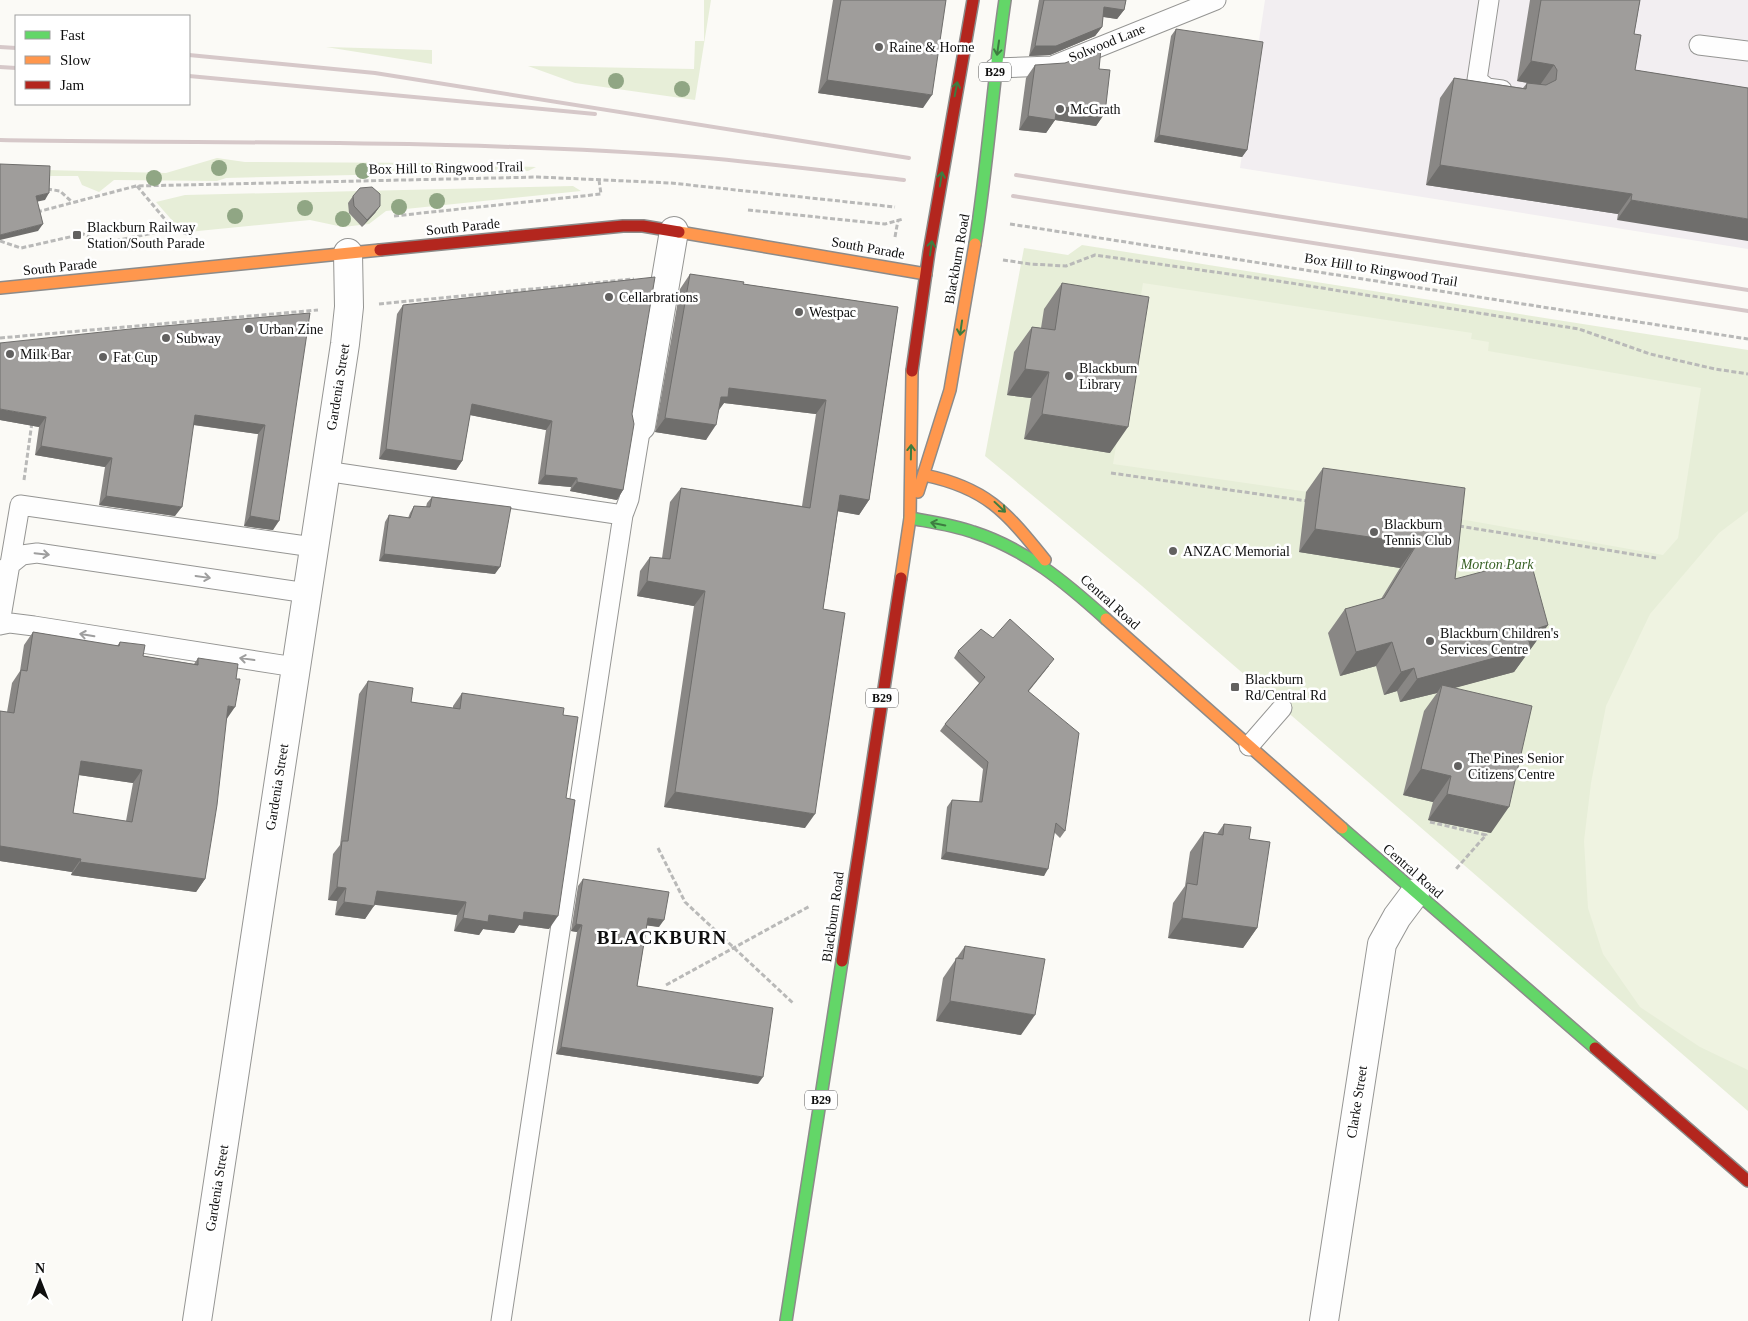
<svg xmlns="http://www.w3.org/2000/svg" width="1748" height="1321" viewBox="0 0 1748 1321" font-family="Georgia,serif">
	<style>
		.industrial { fill: #f2eef1 }
		.green { fill: #e7eed8 }
		.pitch { fill: #eff3e1 }
		.lines { fill: none; stroke-linecap: round; stroke-linejoin: round }
		.lane-casing { stroke: #959593; stroke-width: 21 }
		.street-casing { stroke: #959593; stroke-width: 30 }
		.fast-casing { stroke: #8c8b8a; stroke-width: 14 }
		.slow-casing { stroke: #8c8b8a; stroke-width: 14 }
		.jam-casing { stroke: #8c8b8a; stroke-width: 14 }
		.path { stroke: #b9b9b8; stroke-width: 3; stroke-dasharray: 5 2.5; stroke-linecap: butt }
		.lane { stroke: #fefefe; stroke-width: 19 }
		.street { stroke: #fefefe; stroke-width: 28 }
		.fast { stroke: #63d668; stroke-width: 11 }
		.slow { stroke: #ff974d; stroke-width: 11 }
		.jam { stroke: #b3261e; stroke-width: 11 }
		.rail { stroke: #d6c8c9; stroke-width: 4 }
		.tree { fill: #90a684 }
		.wall { fill: #898785; fill-rule: evenodd }
		.shaded-wall { fill: #6f6e6c }
		.building { fill: #9f9d9b; stroke: #6f6e6c; fill-rule: evenodd }
		.oneway { stroke: #3d7c40 }
		.oneway2 { stroke: #9e9e9e }
		.poi-dot { fill: #626160; stroke: #fff; stroke-width: 2 }
		.labels { text-anchor: middle; dominant-baseline: central; stroke-width: 5; stroke-linejoin: round; paint-order: stroke }
		.shield { fill: #fff; stroke: #575757; stroke-width: 1 }
		.shield-label { font-size: 12px; font-weight: bold; fill: #0f0f0f }
		.street-label { font-size: 14px; fill: #0f0f0f; stroke: #fff }
		.poi-label { font-size: 14px; fill: #0f0f0f; stroke: #fff; text-anchor: start }
		.park-label { font-size: 14px; font-style: italic; fill: #386126; stroke: #fff }
		.district-label { font-size: 19px; font-weight: bold; letter-spacing: 1px; fill: #0f0f0f; stroke: #fff }
	</style>
	<rect width="100%" height="100%" fill="#fbfaf6"/>
	<path class="industrial" d="M 1265,0 L 1748,0 L 1748,249 L 1240,168 Z"/>
	<path class="green" d="M 704,0 L 711,0 L 695,100 L 575,83 L 528,66 L 694,69 L 695,41 L 704,41 Z
		M 326,47 L 432,50 L 432,64 Z
		M 217,158 L 245,162 L 434,163 L 536,167 L 528,171 L 226,178 L 217,181 L 114,180 L 99,192 L 82,185 L 78,176 L 45,176 L 45,170 L 166,173 Z
		M 573,186 L 581,191 L 386,211 L 369,224 L 343,227 L 310,220 L 188,232 L 177,226 L 156,202 L 185,195 Z
		M 1082,245 L 1748,350 L 1748,1111 L 1142,586 L 985,456 L 1024,248 L 1068,255 Z"/>
	<path class="pitch" d="M 1143,283 L 1472,333 L 1471,339 L 1489,342 L 1488,351 L 1701,388 L 1678,538 L 1663,555 L 1460,519 L 1449,512 L 1113,464 Z
		M 1748,511 L 1748,1070 L 1700,1047 L 1640,1007 L 1603,954 L 1588,908 L 1584,841 L 1591,783 L 1606,706 L 1650,614 L 1719,533 Z"/>
	<g class="lines">
		<defs>
			<path id="lane" d="M 1489,0 L 1477,80 L 1487,88 L 1502,90
				M 1699,45 L 1748,51
				M 995,68 L 1052,66 L 1216,0
				M 325,471 L 623,515
				M 7,567 L 22,555 L 37,553 L 307,593
				M 0,623 L 20,505 L 313,547
				M 0,625 L 10,623 L 34,626 L 295,667
				M 1249,746 L 1282,708
				M 501,1321 L 623,515 L 629,499 L 641,426"/>
			<path id="street" d="M 641,426 L 674,231
				M 197,1321 L 345,344 L 349,307 L 348,253
				M 1324,1321 L 1382,944 L 1397,917 L 1415,893"/>
			<path id="fast" d="M 975,244 C 988,163 993,81 1005,0
				M 910,518 C 931,522 953,525 973,532 C 1026,549 1066,583 1106,619
				M 1342,828 L 1595,1048
				M 786,1321 L 842,961"/>
			<path id="slow" d="M 679,232 L 926,274
				M 0,288 L 380,250
				M 924,475 C 987,488 1006,512 1045,560
				M 918,492 L 950,390 L 975,244
				M 901,578 L 910,518 L 912,371
				M 1106,619 L 1342,828"/>
			<path id="jam" d="M 380,250 L 623,226 L 643,226 L 679,232
				M 912,371 L 929,252 L 973,0
				M 842,961 L 901,578
				M 1595,1048 L 1748,1181"/>
		</defs>
		<use href="#lane" class="lane-casing"/>
		<use href="#street" class="street-casing"/>
		<use href="#fast" class="fast-casing"/>
		<use href="#slow" class="slow-casing"/>
		<use href="#jam" class="jam-casing"/>
		<path class="path" d="M 599,180 L 601,194
			M 137,186 L 173,229 L 192,236
			M 47,189 L 60,191 L 72,202
			M 748,210 L 885,224 L 903,219
			M 37,212 L 136,186 L 538,177 L 671,183 L 895,207
			M 394,216 L 601,194
			M 1010,224 L 1748,339
			M 895,237 L 898,220
			M 0,241 L 21,248 L 83,234 L 105,243 L 172,229
			M 1003,260 L 1030,264 L 1066,266 L 1095,255 L 1278,281 L 1579,329 L 1650,354 L 1715,369 L 1748,374
			M 379,304 L 634,279
			M 0,338 L 318,310
			M 1111,473 L 1307,501
			M 24,480 L 32,422
			M 1459,526 L 1656,558
			M 1430,822 L 1486,835 L 1456,869
			M 658,848 L 685,902 L 794,1004
			M 666,985 L 810,906"/>
		<use href="#lane" class="lane"/>
		<use href="#street" class="street"/>
		<use href="#fast" class="fast"/>
		<use href="#slow" class="slow"/>
		<use href="#jam" class="jam"/>
		<path class="rail" d="M 0,47 L 16,48
			M 189,55 L 375,73 L 909,158
			M 0,67 L 16,68
			M 189,76 L 595,114
			M 0,140 C 232,144 465,139 696,157 C 766,163 835,172 904,180
			M 1016,175 L 1748,290
			M 1013,196 L 1748,311"/>
	</g>
	<g class="tree">
		<circle cx="616" cy="81" r="8"/>
		<circle cx="682" cy="89" r="8"/>
		<circle cx="219" cy="168" r="8"/>
		<circle cx="363" cy="171" r="8"/>
		<circle cx="154" cy="178" r="8"/>
		<circle cx="437" cy="201" r="8"/>
		<circle cx="399" cy="207" r="8"/>
		<circle cx="305" cy="208" r="8"/>
		<circle cx="235" cy="216" r="8"/>
		<circle cx="343" cy="219" r="8"/>
	</g>
	<path class="wall" d="M 833,0 L 946,0 L 923,108 L 818,93 Z
		M 1039,0 L 1126,0 L 1124,10 L 1117,19 L 1103,17 L 1102,27 L 1095,36 L 1050,55 L 1029,56 Z
		M 1530,0 L 1640,0 L 1634,34 L 1635,70 L 1748,88 L 1617,220 L 1618,214 L 1426,185 L 1440,98 L 1454,78 L 1523,88 L 1527,83 L 1528,83 L 1517,81 Z
		M 1176,29 L 1247,150 L 1242,157 L 1154,142 L 1171,36 Z
		M 1035,65 L 1099,69 L 1105,113 L 1096,126 L 1055,120 L 1046,133 L 1019,130 L 1026,78 Z
		M 353,196 L 380,206 L 375,213 L 362,227 L 349,213 L 348,203 Z
		M 690,274 L 743,284 L 898,307 L 869,500 L 859,515 L 838,511 L 823,609 L 805,828 L 664,807 L 694,606 L 637,596 L 640,571 L 650,557 L 662,558 L 670,502 L 681,488 L 802,506 L 816,414 L 724,403 L 719,410 L 706,440 L 655,432 L 680,289 Z
		M 1062,283 L 1110,453 L 1024,439 L 1031,398 L 1007,395 L 1014,352 L 1032,327 L 1041,328 L 1044,309 Z
		M 403,305 L 632,414 L 623,490 L 617,500 L 570,491 L 571,487 L 538,484 L 546,430 L 470,415 L 462,461 L 456,470 L 379,459 L 397,314 Z
		M 310,313 L 273,530 L 244,526 L 258,434 L 193,425 L 175,516 L 99,505 L 105,467 L 35,455 L 39,427 L 0,420 Z
		M 1323,468 L 1455,579 L 1548,625 L 1514,672 L 1453,688 L 1491,833 L 1428,820 L 1433,802 L 1403,795 L 1424,711 L 1437,693 L 1400,702 L 1397,691 L 1384,695 L 1376,666 L 1340,676 L 1328,633 L 1345,609 L 1381,599 L 1400,568 L 1299,552 L 1306,492 Z
		M 432,497 L 495,574 L 379,561 L 385,522 L 389,515 L 408,518 L 410,513 L 414,506 L 426,507 L 427,503 Z
		M 33,632 L 117,646 L 120,642 L 143,656 L 194,664 L 198,658 L 226,720 L 205,879 L 196,892 L 71,875 L 72,872 L 0,861 L 0,711 L 7,712 L 12,683 L 20,671 L 24,645 ZM 79,775 L 133,783 L 126,821 L 73,813 Z
		M 993,638 L 1049,666 L 1029,691 L 1065,831 L 1060,838 L 1054,832 L 1044,876 L 941,859 L 947,807 L 952,800 L 979,802 L 983,769 L 940,731 L 945,724 L 979,683 L 954,658 L 958,651 Z
		M 368,681 L 411,702 L 453,708 L 453,706 L 462,693 L 563,715 L 566,798 L 549,929 L 519,925 L 514,933 L 483,929 L 479,935 L 454,931 L 457,915 L 374,904 L 365,919 L 335,915 L 337,901 L 328,900 L 333,854 L 340,845 L 359,694 Z
		M 1224,824 L 1249,839 L 1257,928 L 1243,948 L 1168,938 L 1173,903 L 1185,886 L 1190,852 L 1204,832 L 1217,834 Z
		M 583,879 L 659,927 L 647,925 L 637,986 L 758,1084 L 556,1054 L 577,932 L 571,931 L 578,886 Z
		M 965,946 L 1021,1035 L 936,1021 L 943,978 Z"/>
	<path class="shaded-wall" d="M 1104,7 L 1124,10 L 1117,19 L 1098,16 Z
		M 1102,27 L 1095,36 L 1050,55 L 1029,56 L 1035,46 Z
		M 1531,61 L 1554,65 L 1540,85 L 1517,81 Z
		M 827,80 L 932,95 L 923,108 L 818,93 Z
		M 1057,106 L 1105,113 L 1096,126 L 1055,120 L 1046,133 L 1019,130 L 1028,116 Z
		M 1159,135 L 1247,150 L 1242,157 L 1154,142 Z
		M 1440,165 L 1632,194 L 1618,214 L 1426,185 Z
		M 49,193 L 45,200 L 31,203 L 36,196 Z
		M 1631,200 L 1748,219 L 1748,241 L 1617,220 Z
		M 380,206 L 375,213 L 362,227 L 367,220 Z
		M 43,224 L 38,231 L 0,240 L 0,235 Z
		M 1025,369 L 1049,372 L 1031,398 L 1007,395 Z
		M 729,388 L 826,400 L 816,414 L 724,403 L 717,412 L 721,397 Z
		M 472,404 L 552,421 L 546,430 L 465,414 Z
		M 0,409 L 46,417 L 39,427 L 0,420 Z
		M 1042,414 L 1128,427 L 1110,453 L 1024,439 Z
		M 195,415 L 265,425 L 258,434 L 188,424 Z
		M 665,418 L 716,425 L 706,440 L 655,432 Z
		M 41,446 L 112,458 L 105,467 L 35,455 Z
		M 386,449 L 462,461 L 456,470 L 379,459 Z
		M 545,475 L 577,478 L 571,487 L 538,484 Z
		M 577,482 L 623,490 L 617,500 L 570,491 Z
		M 840,495 L 869,500 L 859,515 L 830,510 Z
		M 106,496 L 182,507 L 175,516 L 99,505 Z
		M 250,516 L 279,521 L 273,530 L 244,526 Z
		M 1315,529 L 1417,544 L 1400,568 L 1299,552 Z
		M 384,554 L 500,567 L 495,574 L 379,561 Z
		M 647,581 L 705,591 L 694,606 L 637,596 Z
		M 1548,625 L 1514,672 L 1440,692 L 1442,685 L 1437,693 L 1400,702 L 1417,679 L 1526,632 Z
		M 1392,642 L 1376,666 L 1340,676 L 1356,652 Z
		M 1414,668 L 1397,691 L 1384,695 L 1401,672 Z
		M 228,706 L 235,707 L 226,720 Z
		M 81,761 L 142,770 L 133,783 L 72,774 Z
		M 1421,769 L 1451,776 L 1433,802 L 1403,795 Z
		M 675,792 L 815,814 L 805,828 L 664,807 Z
		M 1447,794 L 1509,807 L 1491,833 L 1428,820 Z
		M 0,846 L 81,859 L 72,872 L 0,861 Z
		M 946,852 L 1048,869 L 1044,876 L 941,859 Z
		M 80,862 L 205,879 L 196,892 L 71,875 Z
		M 337,887 L 346,888 L 337,901 L 328,900 Z
		M 377,891 L 466,902 L 457,915 L 368,904 Z
		M 344,902 L 374,906 L 365,919 L 335,915 Z
		M 524,912 L 558,916 L 549,929 L 519,925 L 514,933 L 483,929 L 479,935 L 454,931 L 463,918 Z
		M 648,918 L 664,920 L 659,927 L 643,925 Z
		M 1182,918 L 1257,928 L 1243,948 L 1168,938 Z
		M 576,924 L 582,925 L 577,932 L 571,931 Z
		M 950,1001 L 1035,1015 L 1021,1035 L 936,1021 Z
		M 561,1047 L 763,1077 L 758,1084 L 556,1054 Z"/>
	<path class="building" d="M 841,0 L 946,0 L 932,95 L 827,80 Z
		M 1044,0 L 1126,0 L 1124,10 L 1104,7 L 1102,27 L 1056,46 L 1035,46 Z
		M 1541,0 L 1640,0 L 1634,34 L 1641,35 L 1635,70 L 1748,88 L 1748,219 L 1631,200 L 1632,194 L 1440,165 L 1454,78 L 1526,89 L 1527,83 L 1546,85 L 1556,80 L 1557,70 L 1554,65 L 1531,61 Z
		M 1176,29 L 1263,42 L 1247,150 L 1159,135 Z
		M 1101,49 L 1099,69 L 1110,70 L 1105,113 L 1057,106 L 1055,120 L 1028,116 L 1035,65 L 1065,63 Z
		M 0,164 L 50,166 L 49,193 L 36,196 L 43,224 L 0,235 Z
		M 372,187 L 380,194 L 380,206 L 367,220 L 354,206 L 353,196 L 360,188 Z
		M 690,274 L 744,282 L 743,284 L 898,307 L 869,500 L 840,495 L 823,609 L 845,613 L 815,814 L 675,792 L 705,591 L 647,581 L 650,557 L 670,559 L 681,488 L 810,508 L 826,400 L 729,388 L 728,397 L 721,397 L 716,425 L 665,418 Z
		M 655,277 L 632,414 L 634,424 L 623,490 L 577,482 L 577,478 L 545,475 L 552,421 L 472,404 L 462,461 L 386,449 L 403,305 Z
		M 1062,283 L 1149,297 L 1128,427 L 1042,414 L 1049,372 L 1025,369 L 1032,327 L 1055,330 Z
		M 310,313 L 279,521 L 250,516 L 265,425 L 195,415 L 182,507 L 106,496 L 112,458 L 41,446 L 46,417 L 0,409 L 0,343 L 130,329 Z
		M 1323,468 L 1465,488 L 1455,579 L 1530,559 L 1548,625 L 1526,632 L 1531,648 L 1417,679 L 1414,668 L 1401,672 L 1392,642 L 1356,652 L 1345,609 L 1384,598 L 1417,544 L 1315,529 Z
		M 432,497 L 511,507 L 500,567 L 384,554 L 389,515 L 410,518 L 414,506 L 430,507 Z
		M 1010,619 L 1054,659 L 1028,691 L 1079,733 L 1065,831 L 1056,823 L 1048,869 L 946,852 L 952,800 L 982,802 L 988,762 L 945,724 L 985,677 L 958,651 L 981,629 L 993,638 Z
		M 33,632 L 119,646 L 120,642 L 145,645 L 143,656 L 198,665 L 198,658 L 238,664 L 236,679 L 240,679 L 235,707 L 228,706 L 217,805 L 205,879 L 80,862 L 81,859 L 0,846 L 0,711 L 14,713 L 21,670 L 27,671 ZM 81,761 L 142,770 L 132,822 L 73,813 Z
		M 368,681 L 413,688 L 411,702 L 460,709 L 462,693 L 564,708 L 563,715 L 578,717 L 566,798 L 575,800 L 558,916 L 524,912 L 523,920 L 489,915 L 488,922 L 463,918 L 466,902 L 377,891 L 374,906 L 344,902 L 346,888 L 337,887 L 342,841 L 348,841 Z
		M 1442,685 L 1532,706 L 1509,807 L 1447,794 L 1451,776 L 1421,769 Z
		M 1224,824 L 1251,827 L 1249,839 L 1270,842 L 1257,928 L 1182,918 L 1187,883 L 1197,885 L 1204,832 L 1223,835 Z
		M 583,879 L 669,892 L 664,920 L 648,918 L 637,986 L 773,1008 L 763,1077 L 561,1047 L 582,925 L 576,924 Z
		M 965,946 L 1045,959 L 1035,1015 L 950,1001 L 956,958 L 963,959 Z"/>
	<defs><path id="oneway-shaft" d="M-6 0H5M1.5-3L5.5 0L1.5 3" fill="none" stroke-width="1.6" stroke-linecap="round" stroke-linejoin="round" transform="scale(1.25)"/></defs>
	<g class="oneway">
		<use href="#oneway-shaft" transform="translate(998 48) rotate(98)"/>
		<use href="#oneway-shaft" transform="translate(956 89) rotate(-79)"/>
		<use href="#oneway-shaft" transform="translate(941 179) rotate(-81)"/>
		<use href="#oneway-shaft" transform="translate(931 248) rotate(-82)"/>
		<use href="#oneway-shaft" transform="translate(961 328) rotate(98)"/>
		<use href="#oneway-shaft" transform="translate(911 452) rotate(-89)"/>
		<use href="#oneway-shaft" transform="translate(1000 507) rotate(43)"/>
		<use href="#oneway-shaft" transform="translate(938 524) rotate(-169)"/>
	</g>
	<g class="oneway2">
		<use href="#oneway-shaft" transform="translate(42 554) rotate(6)"/>
		<use href="#oneway-shaft" transform="translate(203 577) rotate(8)"/>
		<use href="#oneway-shaft" transform="translate(87 635) rotate(-171)"/>
		<use href="#oneway-shaft" transform="translate(247 659) rotate(-172)"/>
	</g>
	<g class="poi-dot">
		<circle cx="879" cy="47" r="5"/>
		<circle cx="1060" cy="109" r="5"/>
		<rect x="72" y="230" width="10" height="10" rx="2.5"/>
		<circle cx="609" cy="297" r="5"/>
		<circle cx="799" cy="312" r="5"/>
		<circle cx="249" cy="329" r="5"/>
		<circle cx="166" cy="338" r="5"/>
		<circle cx="10" cy="354" r="5"/>
		<circle cx="103" cy="357" r="5"/>
		<circle cx="1069" cy="376" r="5"/>
		<circle cx="1374" cy="532" r="5"/>
		<circle cx="1173" cy="551" r="5"/>
		<circle cx="1430" cy="641" r="5"/>
		<rect x="1230" y="682" width="10" height="10" rx="2.5"/>
		<circle cx="1458" cy="766" r="5"/>
	</g>
	<g class="labels">
		<g class="shield">
			<rect x="979" y="62.5" width="32" height="19" rx="4"/>
			<rect x="866" y="688.5" width="32" height="19" rx="4"/>
			<rect x="805" y="1090.5" width="32" height="19" rx="4"/>
		</g>
		<g class="shield-label">
			<text x="995" y="72">B29</text>
			<text x="882" y="698">B29</text>
			<text x="821" y="1100">B29</text>
		</g>
		<g class="street-label">
			<text transform="translate(1107 43) rotate(-22)">Solwood Lane</text>
			<text transform="translate(446 168) rotate(-1)">Box Hill to Ringwood Trail</text>
			<text transform="translate(463 227) rotate(-6)">South Parade</text>
			<text transform="translate(868 248) rotate(10)">South Parade</text>
			<text transform="translate(957 259) rotate(-80)">Blackburn Road</text>
			<text transform="translate(60 267) rotate(-6)">South Parade</text>
			<text transform="translate(1381 270) rotate(9)">Box Hill to Ringwood Trail</text>
			<text transform="translate(338 387) rotate(-81)">Gardenia Street</text>
			<text transform="translate(1110 602) rotate(42)">Central Road</text>
			<text transform="translate(277 787) rotate(-81)">Gardenia Street</text>
			<text transform="translate(1413 871) rotate(41)">Central Road</text>
			<text transform="translate(833 917) rotate(-82)">Blackburn Road</text>
			<text transform="translate(1357 1102) rotate(-81)">Clarke Street</text>
			<text transform="translate(217 1188) rotate(-81)">Gardenia Street</text>
		</g>
		<g class="poi-label">
			<text x="889" y="47">Raine &amp; Horne</text>
			<text x="1070" y="109">McGrath</text>
			<text x="87" y="227">Blackburn Railway<tspan x="87" dy="16">Station/South Parade</tspan></text>
			<text x="619" y="297">Cellarbrations</text>
			<text x="809" y="312">Westpac</text>
			<text x="259" y="329">Urban Zine</text>
			<text x="176" y="338">Subway</text>
			<text x="20" y="354">Milk Bar</text>
			<text x="113" y="357">Fat Cup</text>
			<text x="1079" y="368">Blackburn<tspan x="1079" dy="16">Library</tspan></text>
			<text x="1384" y="524">Blackburn<tspan x="1384" dy="16">Tennis Club</tspan></text>
			<text x="1183" y="551">ANZAC Memorial</text>
			<text x="1440" y="633">Blackburn Children's<tspan x="1440" dy="16">Services Centre</tspan></text>
			<text x="1245" y="679">Blackburn<tspan x="1245" dy="16">Rd/Central Rd</tspan></text>
			<text x="1468" y="758">The Pines Senior<tspan x="1468" dy="16">Citizens Centre</tspan></text>
		</g>
		<g class="park-label">
			<text x="1497" y="564">Morton Park</text>
		</g>
		<g class="district-label">
			<text x="662" y="937">BLACKBURN</text>
		</g>
	</g>
	<rect x="15" y="15" width="175" height="90" fill="#ffffff" stroke="#9f9f9f"/>
	<rect x="25" y="31" width="25" height="8" fill="#63d668" stroke="#9f9f9f"/>
	<text x="60" y="40" font-size="15" fill="#0f0f0f">Fast</text>
	<rect x="25" y="56" width="25" height="8" fill="#ff974d" stroke="#9f9f9f"/>
	<text x="60" y="65" font-size="15" fill="#0f0f0f">Slow</text>
	<rect x="25" y="81" width="25" height="8" fill="#b3261e" stroke="#9f9f9f"/>
	<text x="60" y="90" font-size="15" fill="#0f0f0f">Jam</text>
	<g transform="translate(40 1281)" stroke="#ffffff" stroke-width="4" paint-order="stroke">
	<path d="M0-4L9 19L0 12L-9 19Z" fill="#0f0f0f"/>
	<text y="-8" font-size="14" font-weight="bold" text-anchor="middle" fill="#0f0f0f">N</text>
	</g>
</svg>
